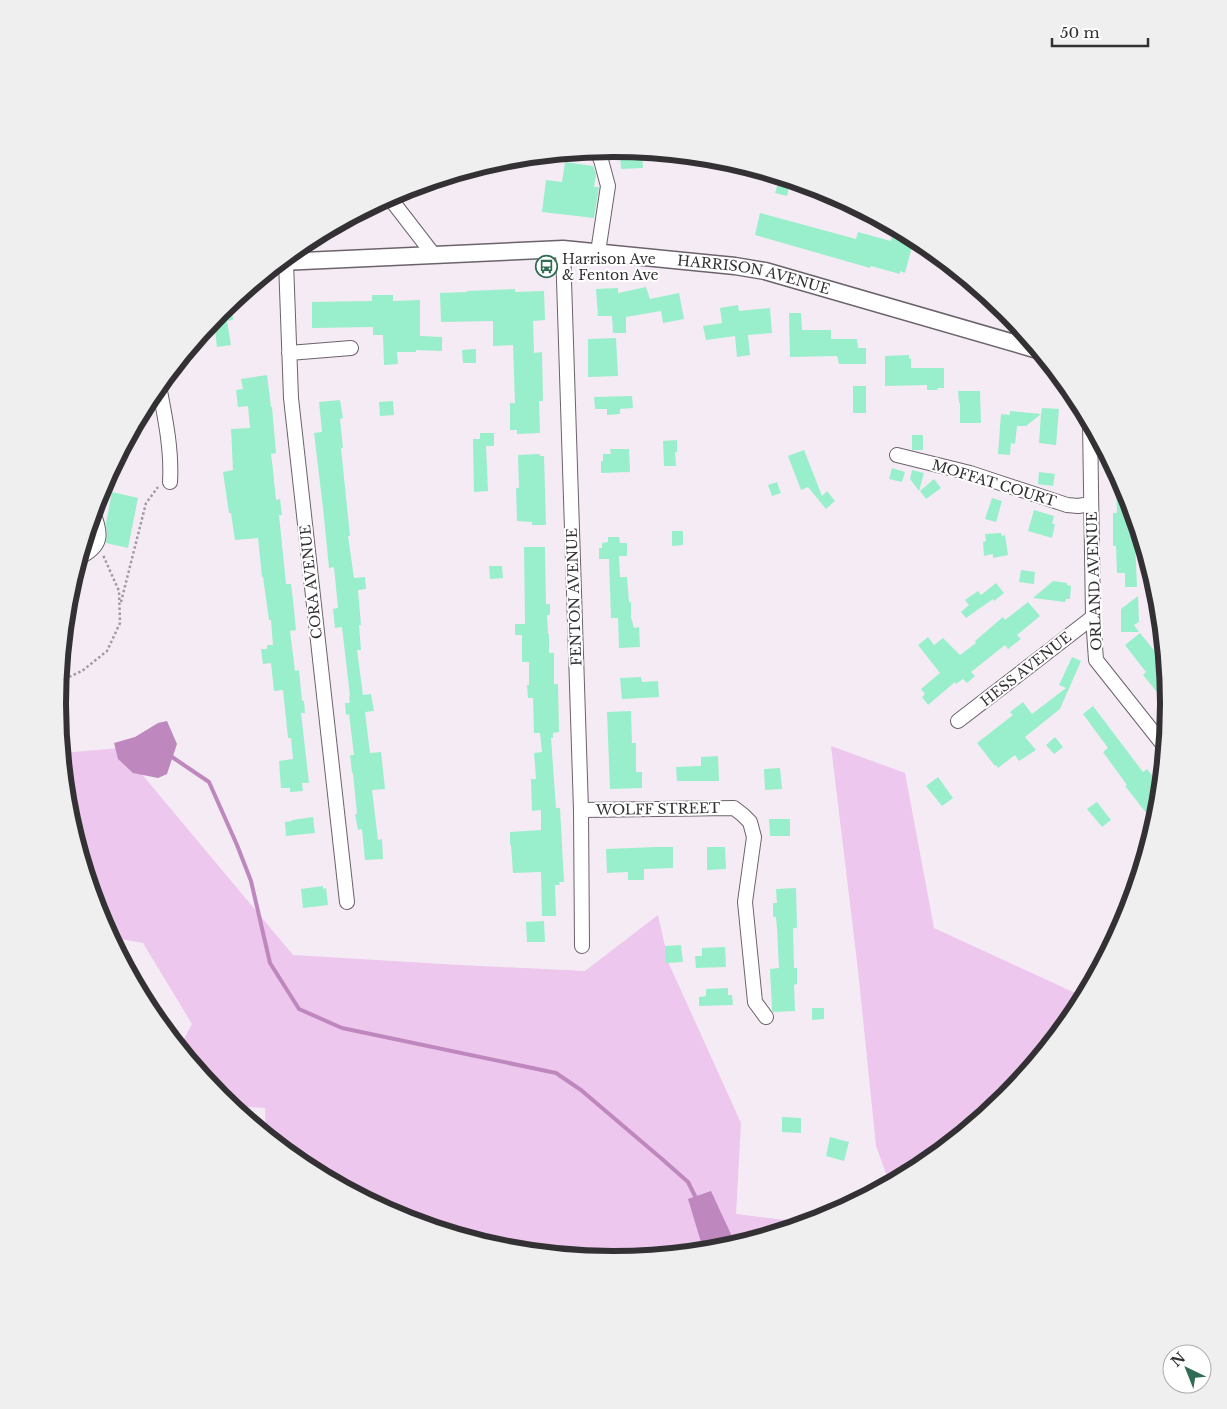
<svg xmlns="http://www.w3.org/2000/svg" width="1227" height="1409" viewBox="0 0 1227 1409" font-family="'Libre Baskerville',serif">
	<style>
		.green { fill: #edc7ed }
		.water { fill: #be88be }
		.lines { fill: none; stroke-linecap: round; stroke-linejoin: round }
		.stream { stroke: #be88be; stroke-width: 4 }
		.building { fill: #99efcb }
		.minor-casing { stroke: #6b636b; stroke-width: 16 }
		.major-casing { stroke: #6b636b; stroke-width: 19 }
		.path { stroke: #a19aa0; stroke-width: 2.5; stroke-dasharray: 2.5 2.5; stroke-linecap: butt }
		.minor { stroke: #fff; stroke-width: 14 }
		.major { stroke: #fff; stroke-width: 16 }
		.labels { text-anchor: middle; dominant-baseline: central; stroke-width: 4; stroke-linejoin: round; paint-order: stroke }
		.poi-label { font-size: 14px; fill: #343134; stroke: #fff; text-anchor: start }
		.street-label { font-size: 14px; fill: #343134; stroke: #fff }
		.rim { fill: none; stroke: #343134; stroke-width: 6 }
	</style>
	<rect width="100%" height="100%" fill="#f5ebf4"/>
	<path class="green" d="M 831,746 L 905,773 L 934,928 L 1084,997 L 1076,1014 L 1006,1098 L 922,1167 L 890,1184 L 876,1146 L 858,970 Z
		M 120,748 L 293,955 L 460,965 L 585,971 L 658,915 L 669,964 L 741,1123 L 736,1214 L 810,1223 L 722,1250 L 613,1260 L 505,1250 L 400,1218 L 304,1167 L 266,1135 L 265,1108 L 231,1106 L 220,1097 L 179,1048 L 192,1024 L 143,943 L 110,937 L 100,917 L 68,813 L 62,753 Z"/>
	<path class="water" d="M 167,721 L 177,744 L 167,774 L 158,778 L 133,773 L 118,759 L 114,743 L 135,737 L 158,723 Z
		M 711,1191 L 736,1245 L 722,1250 L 704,1252 L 688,1199 Z"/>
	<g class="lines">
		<path class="stream" d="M 172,757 L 209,782 L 237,845 L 251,881 L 270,963 L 299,1009 L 342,1028 L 556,1073 L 581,1090 L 662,1159 L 688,1182 L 695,1196"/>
	</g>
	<path class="building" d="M 642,152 L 643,168 L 621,169 L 620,153 Z
		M 565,162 L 593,166 L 596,174 L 594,187 L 599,187 L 594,218 L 542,212 L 546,180 L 562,182 Z
		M 779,180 L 790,183 L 787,196 L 775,193 Z
		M 760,213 L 856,239 L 858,232 L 891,241 L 892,237 L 897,239 L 898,237 L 909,240 L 909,242 L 913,243 L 905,273 L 900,271 L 900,274 L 871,266 L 870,268 L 755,235 Z
		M 646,287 L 650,299 L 679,293 L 684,319 L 663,323 L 661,311 L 626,317 L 626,333 L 613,333 L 612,316 L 598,316 L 596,289 L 618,288 L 618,293 Z
		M 515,289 L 515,292 L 544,291 L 545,320 L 533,321 L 534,353 L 542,352 L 543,401 L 539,401 L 540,433 L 517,434 L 517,430 L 510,430 L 510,403 L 515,403 L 513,345 L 493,346 L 493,321 L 441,322 L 440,293 L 467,292 L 467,291 Z
		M 372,295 L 393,295 L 393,301 L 420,300 L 420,336 L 442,337 L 442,351 L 416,350 L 416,352 L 397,352 L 398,364 L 384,365 L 383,335 L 373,335 L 373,327 L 312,328 L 312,302 L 372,301 Z
		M 231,302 L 233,320 L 227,321 L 231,345 L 217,347 L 214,322 L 212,322 L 221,311 Z
		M 738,305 L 739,311 L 770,308 L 772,333 L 748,335 L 750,355 L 737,357 L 735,336 L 706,340 L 703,326 L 722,323 L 720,308 Z
		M 789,313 L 801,313 L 802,330 L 831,330 L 831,339 L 857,339 L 858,348 L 866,348 L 866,364 L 839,364 L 837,356 L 790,357 Z
		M 616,338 L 618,376 L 588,377 L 588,339 Z
		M 476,349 L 476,363 L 463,363 L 462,350 Z
		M 909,355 L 909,359 L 911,358 L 911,368 L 944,368 L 944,388 L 937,388 L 938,390 L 927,390 L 927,385 L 885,386 L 885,356 Z
		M 267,375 L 271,407 L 272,407 L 276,453 L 271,454 L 273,470 L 276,500 L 280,499 L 282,515 L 279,515 L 286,584 L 291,584 L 293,600 L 296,630 L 290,631 L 295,671 L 299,670 L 302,701 L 304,701 L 305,713 L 301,713 L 309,783 L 302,783 L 303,791 L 290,792 L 290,788 L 281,788 L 279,761 L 293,759 L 291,738 L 288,738 L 283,690 L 274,691 L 271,663 L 263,664 L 261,649 L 267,649 L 267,645 L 273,645 L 271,620 L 269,620 L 263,577 L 262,577 L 258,538 L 235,540 L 231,513 L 229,513 L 223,472 L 233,470 L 231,429 L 250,428 L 248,406 L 238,407 L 236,390 L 243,389 L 241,379 Z
		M 853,386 L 866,386 L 866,413 L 853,413 Z
		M 958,391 L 980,391 L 981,423 L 960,423 L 960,403 L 959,403 Z
		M 632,396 L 633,408 L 620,409 L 620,414 L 607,415 L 607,409 L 595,409 L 594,397 Z
		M 340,400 L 343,418 L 340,419 L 343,448 L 341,448 L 350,536 L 348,536 L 354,578 L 365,577 L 366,589 L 358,590 L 361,625 L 359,625 L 361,650 L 357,650 L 363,695 L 371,694 L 374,711 L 365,712 L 370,753 L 381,752 L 385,789 L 372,790 L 378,840 L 382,839 L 383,859 L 365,860 L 362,829 L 358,830 L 355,814 L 357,814 L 353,773 L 352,773 L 350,755 L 354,755 L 349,714 L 346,715 L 345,703 L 350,703 L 349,697 L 350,696 L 342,627 L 335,628 L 333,609 L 338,608 L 334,567 L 329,568 L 323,508 L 314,433 L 322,432 L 319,402 Z
		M 393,401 L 394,415 L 380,416 L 379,402 Z
		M 1042,408 L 1059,409 L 1056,445 L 1039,443 L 1041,414 L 1026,426 L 1017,426 L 1015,444 L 1011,443 L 1010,455 L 998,454 L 1001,414 L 1010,415 L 1010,411 L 1041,414 Z
		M 480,433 L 494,433 L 494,446 L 486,446 L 488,491 L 474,492 L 473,439 L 480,439 Z
		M 912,435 L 923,435 L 923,450 L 912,450 Z
		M 677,440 L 677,452 L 675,452 L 676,466 L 664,466 L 663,441 Z
		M 610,449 L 629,449 L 630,472 L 601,473 L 601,461 L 603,461 L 603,454 L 611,454 Z
		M 804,450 L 822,496 L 827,491 L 835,501 L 826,509 L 808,487 L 801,490 L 788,456 Z
		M 540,454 L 540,456 L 544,456 L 546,525 L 532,525 L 532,522 L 517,521 L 516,488 L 519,488 L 518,455 Z
		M 892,468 L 905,472 L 902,482 L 889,479 Z
		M 1115,469 L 1127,492 L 1134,516 L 1137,587 L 1125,587 L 1125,573 L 1117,573 L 1116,546 L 1113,546 L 1113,513 L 1117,513 Z
		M 912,470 L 924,473 L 919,491 L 910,479 Z
		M 1039,472 L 1055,474 L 1053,486 L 1038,484 Z
		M 934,479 L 941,488 L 926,499 L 920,491 Z
		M 777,482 L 781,493 L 772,496 L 768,485 Z
		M 112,492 L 138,498 L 128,548 L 106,543 L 107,534 L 106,523 Z
		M 992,498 L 1002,501 L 996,522 L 985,519 Z
		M 1034,510 L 1054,516 L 1052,524 L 1055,524 L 1052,538 L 1028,531 Z
		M 672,531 L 683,531 L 683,545 L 672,546 Z
		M 1001,533 L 1002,536 L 1005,535 L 1008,555 L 993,558 L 993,554 L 984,556 L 983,542 L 986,541 L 985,534 Z
		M 608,537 L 619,537 L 620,543 L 627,543 L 627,556 L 619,556 L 620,577 L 627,577 L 629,602 L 631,602 L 631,617 L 634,628 L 639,627 L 640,647 L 619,648 L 618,618 L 611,618 L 609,559 L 599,559 L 599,548 L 602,548 L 602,543 L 608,542 Z
		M 524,547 L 545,547 L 546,604 L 550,604 L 550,615 L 547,615 L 548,634 L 549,634 L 549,653 L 554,653 L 554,684 L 558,684 L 559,732 L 553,733 L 553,738 L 551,738 L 556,808 L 560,808 L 564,882 L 559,882 L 560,885 L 555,885 L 556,916 L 542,916 L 541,872 L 513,873 L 511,845 L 510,845 L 510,832 L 541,830 L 541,810 L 532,811 L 531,779 L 536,779 L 534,753 L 542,752 L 540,733 L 534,733 L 533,698 L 528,698 L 527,685 L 529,685 L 529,662 L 522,662 L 522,635 L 515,635 L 515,624 L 525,624 Z
		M 489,566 L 502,566 L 503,578 L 490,579 Z
		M 1021,570 L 1035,572 L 1034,584 L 1019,582 Z
		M 1053,581 L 1067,583 L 1067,585 L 1071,586 L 1070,599 L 1066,599 L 1065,602 L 1033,598 Z
		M 996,583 L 1004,593 L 994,601 L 993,599 L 966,618 L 961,612 L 969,605 L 965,600 L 978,591 L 981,595 Z
		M 1138,596 L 1139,622 L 1134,625 L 1139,632 L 1121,632 L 1121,609 Z
		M 1028,602 L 1040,616 L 1017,635 L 1021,639 L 1008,649 L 1005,645 L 971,672 L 975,676 L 967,683 L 963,679 L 956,684 L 955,682 L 928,705 L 922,697 L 925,694 L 921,689 L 940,673 L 918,645 L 928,637 L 934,645 L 943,638 L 960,655 L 976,643 L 975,641 L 1003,617 L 1005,620 Z
		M 1140,633 L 1162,660 L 1165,658 L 1169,707 L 1143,675 L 1146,672 L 1125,645 Z
		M 1072,657 L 1081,661 L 1060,709 L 1025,737 L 1036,750 L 1019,761 L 1015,755 L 998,768 L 996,765 L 995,766 L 977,743 L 1013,715 L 1010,712 L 1023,702 L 1032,714 L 1066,688 L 1059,685 Z
		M 641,677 L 642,682 L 658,681 L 659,697 L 622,699 L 620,678 Z
		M 1093,706 L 1143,772 L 1147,769 L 1161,787 L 1159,813 L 1155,824 L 1125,786 L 1127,785 L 1103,752 L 1108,748 L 1083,714 Z
		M 631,711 L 632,743 L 636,743 L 636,772 L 642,772 L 642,788 L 610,789 L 607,712 Z
		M 1055,737 L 1063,747 L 1054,754 L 1046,745 Z
		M 718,756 L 719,781 L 677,781 L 676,767 L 701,766 L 701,757 Z
		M 780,768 L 782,789 L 765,790 L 764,769 Z
		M 938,777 L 953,798 L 942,806 L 926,786 Z
		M 1097,802 L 1111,820 L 1102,827 L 1087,809 Z
		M 313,817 L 315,833 L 286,836 L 285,822 L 292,821 L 292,820 Z
		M 769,819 L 790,819 L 790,836 L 770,836 Z
		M 656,847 L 673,847 L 673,868 L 644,869 L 644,880 L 628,880 L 628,872 L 607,873 L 606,849 Z
		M 707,847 L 725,847 L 726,869 L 707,870 Z
		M 323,886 L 323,889 L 326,888 L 328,905 L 303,908 L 301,889 Z
		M 796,888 L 797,928 L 793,928 L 794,968 L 797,968 L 797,984 L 794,985 L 795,1011 L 773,1012 L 772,1010 L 770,969 L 779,968 L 777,928 L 776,917 L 773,917 L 773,903 L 777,903 L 776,889 Z
		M 544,921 L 545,942 L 527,942 L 526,922 Z
		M 681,945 L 683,962 L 666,963 L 665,946 Z
		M 725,947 L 726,967 L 696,968 L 695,956 L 702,956 L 702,948 Z
		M 728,988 L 728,995 L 732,995 L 733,1005 L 699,1006 L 699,997 L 706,996 L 706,989 Z
		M 812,1008 L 824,1008 L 824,1019 L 812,1020 Z
		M 782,1117 L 801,1118 L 801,1133 L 782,1132 Z
		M 830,1137 L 849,1142 L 844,1161 L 826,1156 Z"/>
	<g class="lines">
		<defs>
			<path id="minor" d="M 596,150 L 601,160 L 608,186 L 598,252
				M 389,197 L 433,254
				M 563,249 L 581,810 L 582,946
				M 286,262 L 291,398 L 347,902
				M 289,353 L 351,348
				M 159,386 C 165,417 172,450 170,482
				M 1090,422 L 1093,617 L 1096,660 L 1165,747
				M 897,455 L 970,473 L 1067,505 L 1078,506 L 1091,504
				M 80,557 C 102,546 102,534 93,513
				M 958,721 L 1093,617
				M 581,810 L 734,808 L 743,815 L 750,822 L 754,837 L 745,902 L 755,1002 L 766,1017"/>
			<g id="major">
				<path id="s1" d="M 281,262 L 563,249 L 735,266 L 765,271 L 1038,350"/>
			</g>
		</defs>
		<use href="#minor" class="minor-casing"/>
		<use href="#major" class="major-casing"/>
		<path class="path" d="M 121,602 L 146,503 L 158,487
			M 60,681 L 82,671 L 107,651 L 120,623 L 119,591 L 103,555"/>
		<use href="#minor" class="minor"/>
		<use href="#major" class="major"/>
	</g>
	<defs>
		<symbol id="bus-ring" viewBox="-11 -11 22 22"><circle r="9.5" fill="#fff" stroke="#326c55" stroke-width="1.5"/><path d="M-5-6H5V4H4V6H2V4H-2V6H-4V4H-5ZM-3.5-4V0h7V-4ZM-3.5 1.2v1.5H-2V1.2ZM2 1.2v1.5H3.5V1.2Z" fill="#326c55"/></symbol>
	</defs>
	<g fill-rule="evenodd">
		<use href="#bus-ring" x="534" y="254" width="25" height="25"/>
	</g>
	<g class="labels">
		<g class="poi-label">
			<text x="562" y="259">Harrison Ave<tspan x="562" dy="16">&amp; Fenton Ave</tspan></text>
		</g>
		<g class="street-label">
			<text stroke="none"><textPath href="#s1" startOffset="475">HARRISON AVENUE</textPath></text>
			<text transform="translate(994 483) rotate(17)">MOFFAT COURT</text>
			<text transform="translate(1094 581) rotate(-92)">ORLAND AVENUE</text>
			<text transform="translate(311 582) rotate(-96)">CORA AVENUE</text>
			<text transform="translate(574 597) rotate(-92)">FENTON AVENUE</text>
			<text transform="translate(1026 669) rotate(-38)">HESS AVENUE</text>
			<text transform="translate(658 809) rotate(-1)">WOLFF STREET</text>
		</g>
	</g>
	<path d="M0 0H1227V1409H0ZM66 704a547 547 0 1 1 1094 0a547 547 0 1 1-1094 0Z" fill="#efefef" fill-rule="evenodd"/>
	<path class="rim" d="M66 704a547 547 0 1 1 1094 0a547 547 0 1 1-1094 0Z"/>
	<g transform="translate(1187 1369) rotate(317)"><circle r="24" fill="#ffffff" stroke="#aeadae"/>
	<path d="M0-4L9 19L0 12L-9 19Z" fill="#326c55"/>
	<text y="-8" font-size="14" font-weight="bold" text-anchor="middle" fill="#343134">N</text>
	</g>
	<path d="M1052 38v8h96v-8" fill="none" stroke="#343134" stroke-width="2.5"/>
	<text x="1060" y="38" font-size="15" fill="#343134" stroke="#ffffff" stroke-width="4" paint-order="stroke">50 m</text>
</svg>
